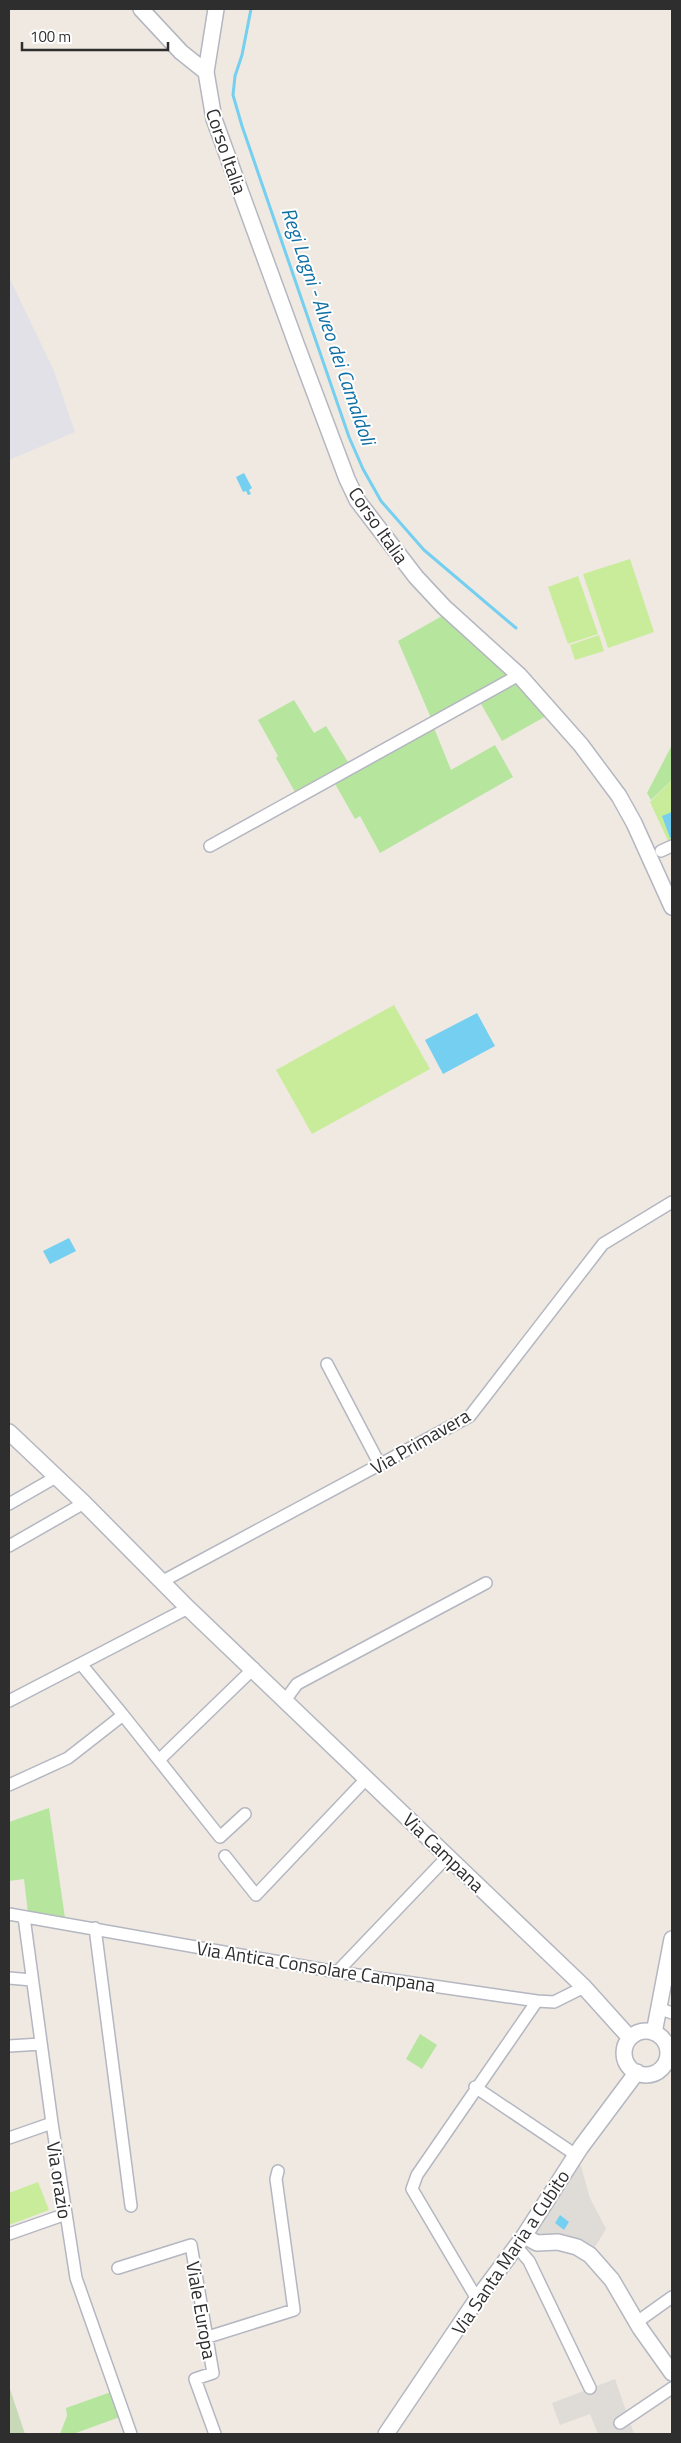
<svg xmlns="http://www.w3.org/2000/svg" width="681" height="2443" viewBox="0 0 681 2443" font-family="'Titillium Web',sans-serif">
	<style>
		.industrial { fill: #e3e1e8 }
		.green { fill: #b6e59e }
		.cemetery { fill: #c8d9b8 }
		.pitch { fill: #c9ec9a }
		.plaza { fill: #dfdcd8 }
		.water { fill: #75cff0 }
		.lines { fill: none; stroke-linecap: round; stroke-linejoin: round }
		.stream { stroke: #75cff0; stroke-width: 3 }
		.street-casing { stroke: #b4b7c1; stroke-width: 14 }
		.secondary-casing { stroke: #b4b7c1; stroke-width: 18 }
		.street { stroke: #fff; stroke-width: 11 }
		.secondary { stroke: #fff; stroke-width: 15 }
		.labels { text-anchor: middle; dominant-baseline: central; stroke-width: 4; stroke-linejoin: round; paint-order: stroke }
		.street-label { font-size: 19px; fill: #2e2e2e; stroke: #fff }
		.water-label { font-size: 20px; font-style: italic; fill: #0d6fa3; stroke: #fff }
	</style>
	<rect width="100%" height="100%" fill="#efe9e1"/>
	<path class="industrial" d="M 9,277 L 54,371 L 75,432 L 9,460 Z"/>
	<path class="green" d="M 442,616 L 446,618 L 508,675 L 431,718 L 398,641 Z
		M 516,682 L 548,715 L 502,741 L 480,702 Z
		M 294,700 L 314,733 L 326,726 L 348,762 L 295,792 L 276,758 L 278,756 L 258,720 Z
		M 434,728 L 451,770 L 495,745 L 513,777 L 380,853 L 360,816 L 355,819 L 334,782 Z
		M 672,745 L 672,780 L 651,800 L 647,793 Z
		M 49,1808 L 65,1918 L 28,1913 L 24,1879 L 9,1881 L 9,1822 Z
		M 420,2034 L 437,2045 L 422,2069 L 406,2059 Z
		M 111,2392 L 120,2417 L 73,2434 L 60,2434 L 67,2416 L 66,2408 Z"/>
	<path class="cemetery" d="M 9,2386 L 25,2434 L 9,2434 Z"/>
	<path class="pitch" d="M 630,559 L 654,632 L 608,648 L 583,574 Z
		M 578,576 L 598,634 L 568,644 L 548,587 Z
		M 599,635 L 604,651 L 575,660 L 570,645 Z
		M 672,780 L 672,840 L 668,841 L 650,802 Z
		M 394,1005 L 430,1069 L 312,1134 L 276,1070 Z
		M 38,2182 L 49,2210 L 9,2225 L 9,2193 Z"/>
	<path class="plaza" d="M 575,2162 L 581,2166 L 590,2198 L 606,2229 L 590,2255 L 527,2235 Z
		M 615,2379 L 634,2434 L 598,2434 L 590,2414 L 560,2425 L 552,2403 Z"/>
	<path class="water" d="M 244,473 L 252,488 L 249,490 L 251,494 L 248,495 L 246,491 L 243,492 L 236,477 Z
		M 672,812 L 672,837 L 670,838 L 662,816 Z
		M 477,1013 L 495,1046 L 443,1074 L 425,1040 Z
		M 69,1238 L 76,1251 L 50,1264 L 43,1251 Z
		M 560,2215 L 569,2222 L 564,2230 L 555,2223 Z"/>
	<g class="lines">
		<path class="stream" d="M 251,9 L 242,55 L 235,76 L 233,95 L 242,126 L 349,437 L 363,469 L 381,501 L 424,550 L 516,628"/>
		<defs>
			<path id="street" d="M 210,846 L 519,675
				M 661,851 L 672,846
				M 327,1364 L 380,1465
				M 9,1504 L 56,1477
				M 9,1546 L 84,1503
				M 163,1581 L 470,1416 L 603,1244 L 672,1202
				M 81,1664 L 123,1715
				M 286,1699 L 297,1684 L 486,1583
				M 9,1701 L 188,1608
				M 160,1759 L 254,1668
				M 9,1785 L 68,1758 L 123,1715 L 220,1837 L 245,1814
				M 225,1856 L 256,1895 L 367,1778
				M 9,1914 L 337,1972 L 537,2001 L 554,2002 L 584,1987
				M 24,1917 L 52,2123 L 76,2278 L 131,2434
				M 95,1928 L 131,2206
				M 337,1972 L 448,1856
				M 9,1978 L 32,1980
				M 658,2008 L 672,2013
				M 9,2046 L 41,2044
				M 475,2087 L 576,2155
				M 9,2138 L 52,2123
				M 9,2234 L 66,2214
				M 516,2246 L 529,2261 L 590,2388
				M 118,2268 L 191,2245 L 213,2373 L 195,2379 L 215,2434
				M 477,2299 L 412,2189 L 417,2175 L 537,2001
				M 637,2322 L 672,2297
				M 208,2337 L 294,2310 L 276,2179 L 278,2171
				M 620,2423 L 672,2388"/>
			<path id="secondary" d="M 141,9 L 181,52 L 206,72
				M 216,9 L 206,72 L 214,119 L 297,346 L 347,479 L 357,500 L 416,577 L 444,607 L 519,675 L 581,745 L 619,796 L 634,823 L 672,907
				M 9,1432 L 84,1503 L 188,1608 L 584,1987 L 630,2038
				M624 2053a22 22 0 1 1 44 0a22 22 0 1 1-44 0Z
				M 654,2033 L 672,1939
				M 524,2236 L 537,2243 L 558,2242 L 577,2247 L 590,2255 L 612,2280 L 640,2328 L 672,2373
				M 386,2434 L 477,2299 L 524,2236 L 581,2147 L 637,2072"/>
		</defs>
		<use href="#street" class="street-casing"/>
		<use href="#secondary" class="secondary-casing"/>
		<use href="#street" class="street"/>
		<use href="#secondary" class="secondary"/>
	</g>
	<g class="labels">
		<g class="street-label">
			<text transform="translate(227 151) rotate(71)">Corso Italia</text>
			<text transform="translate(379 525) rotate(55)">Corso Italia</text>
			<text transform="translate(420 1441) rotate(-30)">Via Primavera</text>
			<text transform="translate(444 1852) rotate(44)">Via Campana</text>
			<text transform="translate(316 1966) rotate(9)">Via Antica Consolare Campana</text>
			<text transform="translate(60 2180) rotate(81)">Via orazio</text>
			<text transform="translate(510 2252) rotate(-56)">Via Santa Maria a Cubito</text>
			<text transform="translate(202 2310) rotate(80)">Viale Europa</text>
		</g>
		<g class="water-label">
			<text transform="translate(329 326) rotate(71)">Regi Lagni - Alveo dei Camaldoli</text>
		</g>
	</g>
	<rect width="681" height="2443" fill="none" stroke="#2e2e2e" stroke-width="20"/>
	<path d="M22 42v8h146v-8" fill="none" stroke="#2e2e2e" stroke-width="2.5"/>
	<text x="30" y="42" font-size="15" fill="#2e2e2e" stroke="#ffffff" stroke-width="4" paint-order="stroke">100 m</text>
</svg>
